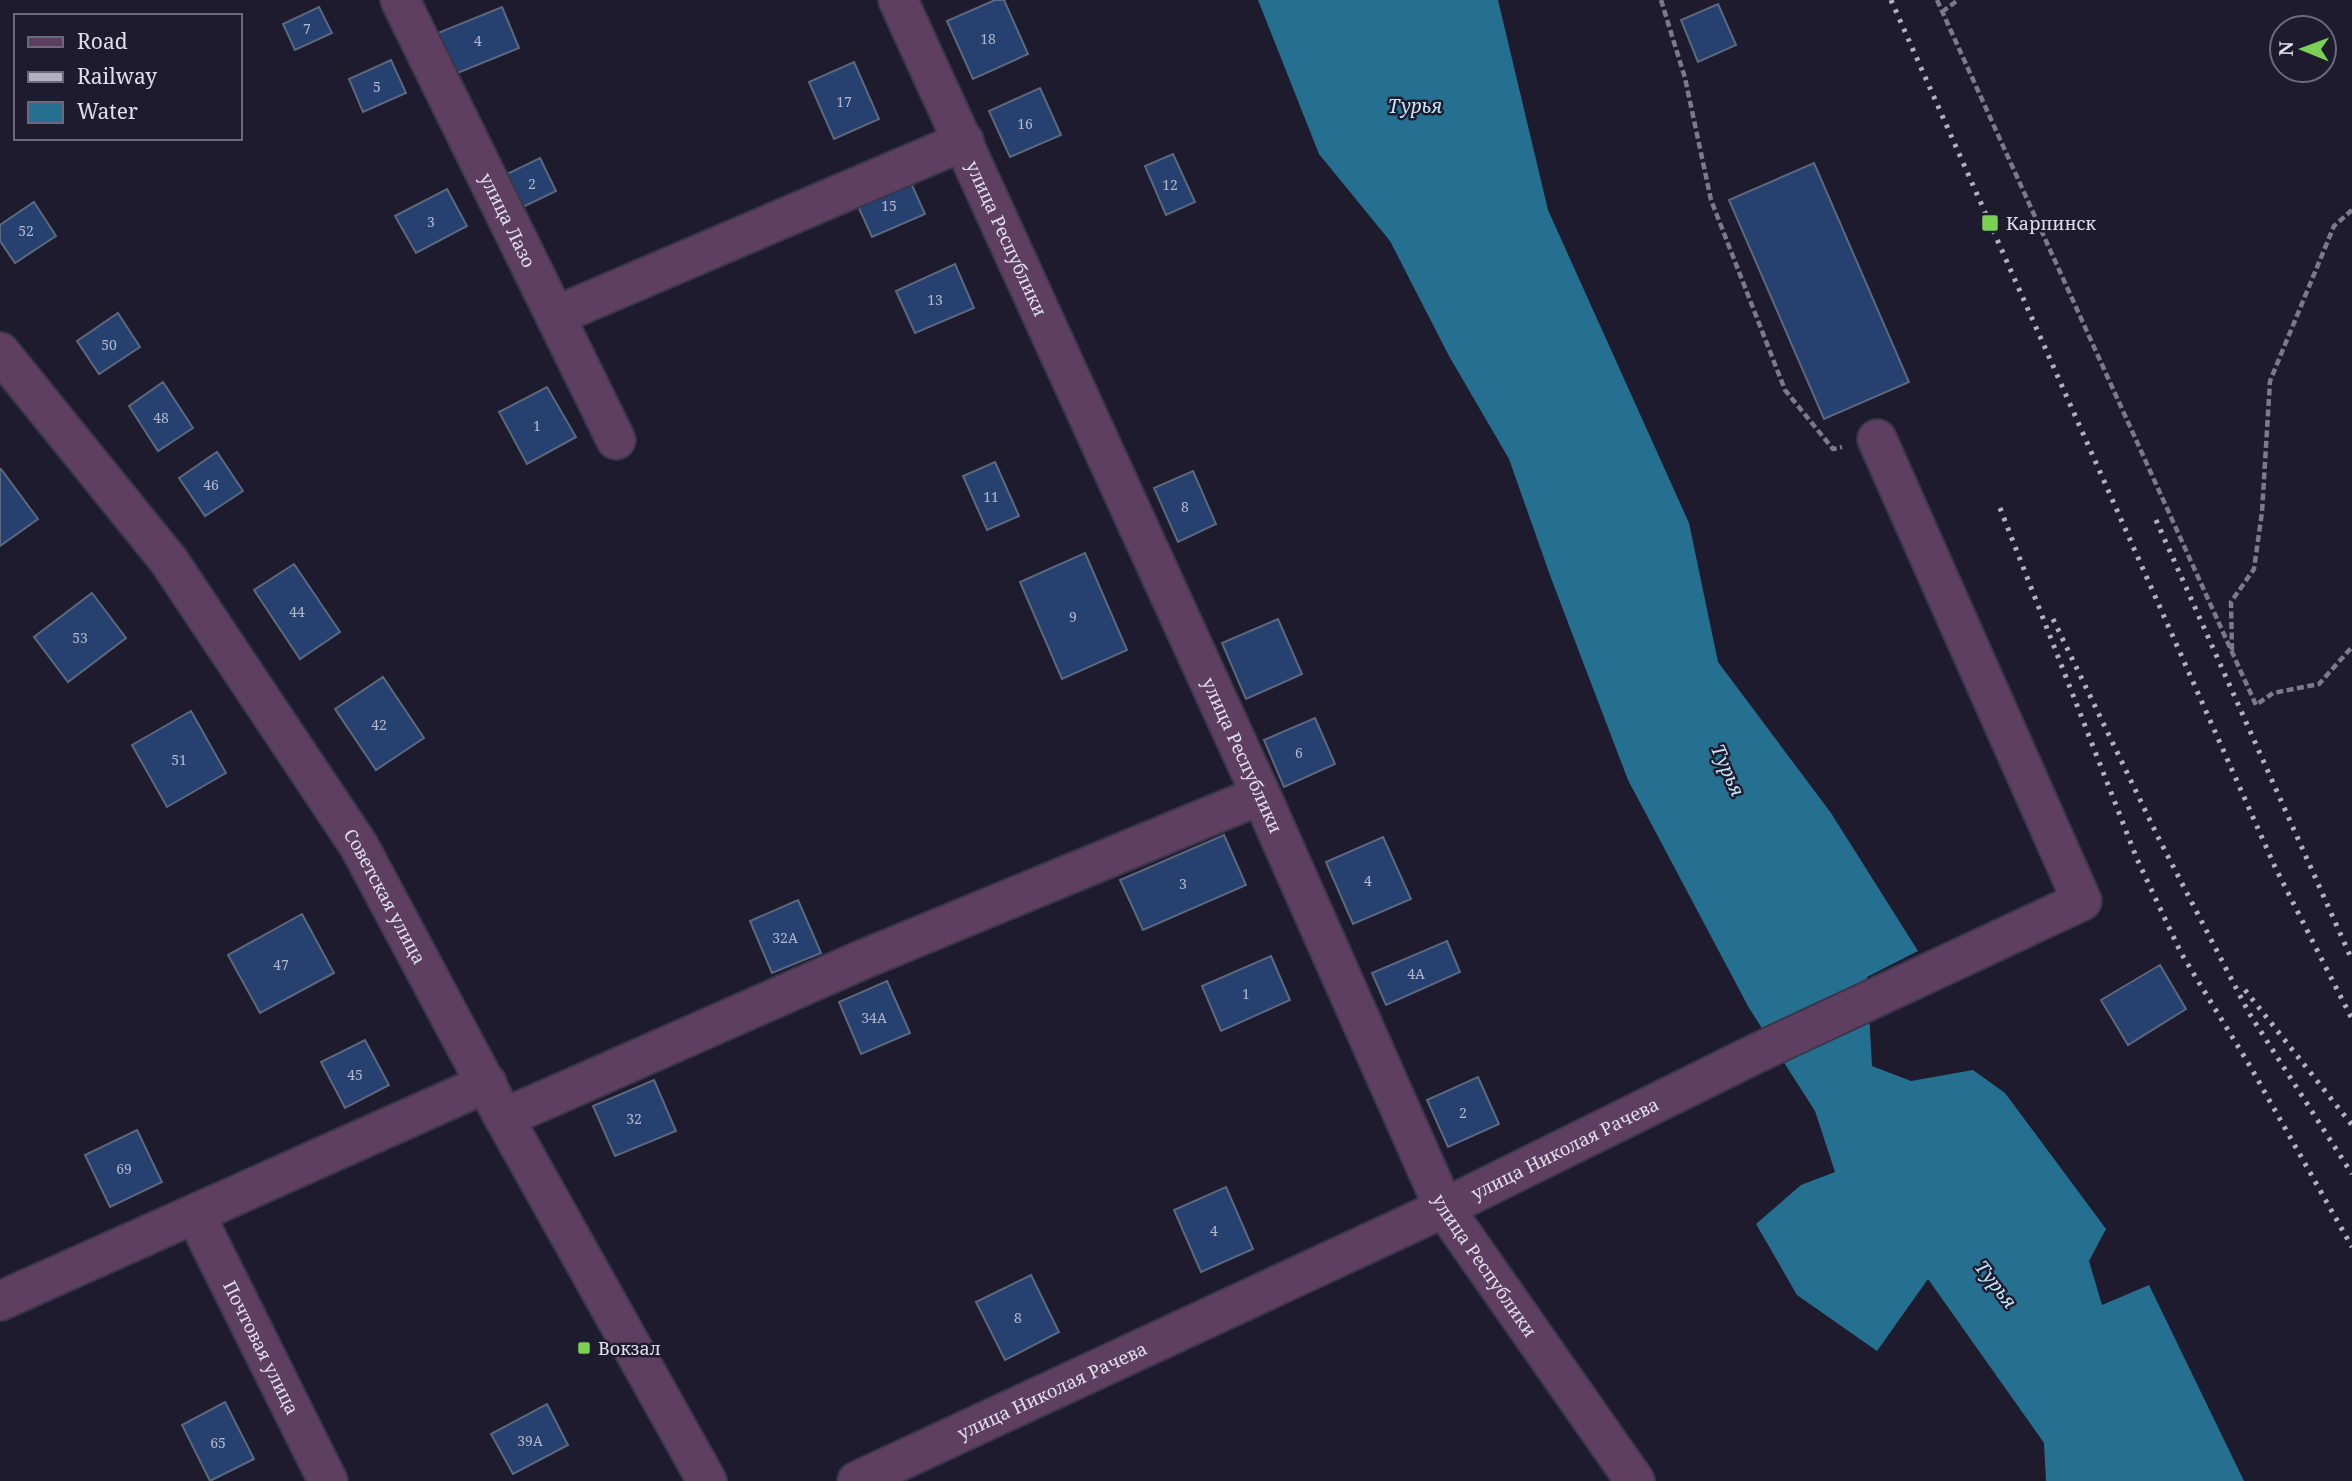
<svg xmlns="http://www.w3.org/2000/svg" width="2352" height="1481" viewBox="0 0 2352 1481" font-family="'Noto Serif',serif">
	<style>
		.water { fill: #257090 }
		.building { fill: #264170; stroke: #5b687e; stroke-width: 2 }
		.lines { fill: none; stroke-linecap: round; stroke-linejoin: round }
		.minor-casing { stroke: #3a364a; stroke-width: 42 }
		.path { stroke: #7c798b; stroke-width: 4.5; stroke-dasharray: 7 3.5; stroke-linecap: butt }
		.minor { stroke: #5e3f61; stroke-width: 38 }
		.rail { stroke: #b3b0c1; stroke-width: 5; stroke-dasharray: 3.5 7; stroke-linecap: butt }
		.poi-dot { fill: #7ad156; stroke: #1f1b2f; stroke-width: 2.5 }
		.labels { text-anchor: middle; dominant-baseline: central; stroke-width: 5; stroke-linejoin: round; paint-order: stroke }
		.number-label { font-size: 14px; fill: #b2b7ce }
		.street-label { font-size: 18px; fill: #e0deed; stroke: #1f1b2f }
		.poi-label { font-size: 18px; fill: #e0deed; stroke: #1f1b2f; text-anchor: start }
		.water-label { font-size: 19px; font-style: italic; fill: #c1e6f9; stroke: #1f1b2f }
	</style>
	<rect width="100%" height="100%" fill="#1f1b2f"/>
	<path class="water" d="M 1258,0 L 1498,0 L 1548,210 L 1689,523 L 1718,662 L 1831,813 L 1918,951 L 1867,977 L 1872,1066 L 1911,1081 L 1973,1070 L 2005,1093 L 2106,1229 L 2089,1261 L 2102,1305 L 2149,1285 L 2244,1481 L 2046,1481 L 2044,1443 L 1928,1279 L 1877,1351 L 1797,1295 L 1756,1224 L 1801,1185 L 1835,1172 L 1815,1111 L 1749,1008 L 1628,780 L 1551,578 L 1509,459 L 1449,356 L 1390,241 L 1319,154 Z"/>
	<path class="building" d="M 995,0 L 1004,0 L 1028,54 L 973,79 L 947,21 Z
		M 1718,4 L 1736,45 L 1698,62 L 1681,20 Z
		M 319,7 L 332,33 L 295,50 L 283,24 Z
		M 502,7 L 519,48 L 455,74 L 438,33 Z
		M 391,60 L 406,93 L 363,112 L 349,79 Z
		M 854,62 L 879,119 L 834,139 L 809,82 Z
		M 1040,88 L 1061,135 L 1010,157 L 989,111 Z
		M 1173,154 L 1195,202 L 1166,215 L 1145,166 Z
		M 540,158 L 556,191 L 523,207 L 507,174 Z
		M 1814,163 L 1909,382 L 1824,419 L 1729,200 Z
		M 906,172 L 925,214 L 872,237 L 853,195 Z
		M 447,189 L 467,226 L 416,253 L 395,216 Z
		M 34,202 L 56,236 L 15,263 L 0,241 L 0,225 Z
		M 955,264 L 974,308 L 915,333 L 896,291 Z
		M 118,313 L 140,347 L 99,374 L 77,341 Z
		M 163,382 L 193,428 L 158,451 L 129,406 Z
		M 547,387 L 576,437 L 527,464 L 499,412 Z
		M 217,452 L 243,491 L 205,516 L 179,478 Z
		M 995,462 L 1019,516 L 987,530 L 963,476 Z
		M 1,469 L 38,519 L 0,546 L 0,470 Z
		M 1193,471 L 1216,524 L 1178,542 L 1154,488 Z
		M 1085,553 L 1127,650 L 1062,679 L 1020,582 Z
		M 294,564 L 340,632 L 300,659 L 254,590 Z
		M 92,593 L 126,638 L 68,682 L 34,637 Z
		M 1278,619 L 1302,674 L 1246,699 L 1222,643 Z
		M 383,677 L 424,738 L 376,770 L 335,709 Z
		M 191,711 L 226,773 L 167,807 L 132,745 Z
		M 1315,718 L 1335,764 L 1284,787 L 1264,740 Z
		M 1224,835 L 1246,885 L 1143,930 L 1120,880 Z
		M 1383,837 L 1411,899 L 1353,924 L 1326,862 Z
		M 798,900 L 821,953 L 772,973 L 750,921 Z
		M 302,914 L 334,973 L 260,1013 L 228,955 Z
		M 1447,941 L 1460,972 L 1386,1005 L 1372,973 Z
		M 1271,956 L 1290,1000 L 1221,1031 L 1202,986 Z
		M 2160,965 L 2186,1009 L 2128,1045 L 2101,1000 Z
		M 887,981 L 910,1033 L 861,1054 L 839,1002 Z
		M 365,1040 L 389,1085 L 345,1108 L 321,1062 Z
		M 1478,1077 L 1499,1124 L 1448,1147 L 1427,1100 Z
		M 654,1080 L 676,1131 L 615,1156 L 593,1106 Z
		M 137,1130 L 162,1182 L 110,1207 L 85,1155 Z
		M 1226,1187 L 1253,1249 L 1201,1272 L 1174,1210 Z
		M 1031,1275 L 1059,1332 L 1005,1360 L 976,1302 Z
		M 225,1402 L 254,1459 L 210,1481 L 182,1425 Z
		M 547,1404 L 568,1445 L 513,1474 L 491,1434 Z"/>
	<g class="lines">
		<defs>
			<g id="minor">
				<path id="s1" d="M 400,0 L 616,440"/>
				<path id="s2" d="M 898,0 L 1261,795 L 1444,1208 L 1635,1481"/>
				<path d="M 555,316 L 964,141"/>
				<path id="s3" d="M 0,352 L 169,561 L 359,846 L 504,1118 L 707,1481"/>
				<path d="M 504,1118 L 864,959 L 1261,795"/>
				<path id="s4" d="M 195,1214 L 328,1481"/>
				<path d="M 0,1301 L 487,1083"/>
				<path id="s5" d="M 857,1481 L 1444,1208 L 1757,1053 L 2082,901 L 1877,439"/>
			</g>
		</defs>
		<use href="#minor" class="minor-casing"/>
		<path class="path" d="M 1661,0 L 1685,78 L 1711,200 L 1785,390 L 1833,449 L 1842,447
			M 1937,0 L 2256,705 L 2273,693 L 2319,684 L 2352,647
			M 1942,12 L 1958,0
			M 2232,650 L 2231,602 L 2254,569 L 2262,512 L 2270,381 L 2334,226 L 2352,210"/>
		<use href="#minor" class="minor"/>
		<path class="rail" d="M 1891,0 L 2275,867 L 2352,1019
			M 2000,508 L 2137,859 L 2181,953 L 2250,1066 L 2352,1247
			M 2156,520 L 2352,960
			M 2053,619 L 2159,839 L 2249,1013 L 2352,1174
			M 2245,990 L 2352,1125"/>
	</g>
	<g class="poi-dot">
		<rect x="1981" y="214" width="18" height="18" rx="3.5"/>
		<rect x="577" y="1341" width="14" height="14" rx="3.5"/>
	</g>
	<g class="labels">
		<g class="number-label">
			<text x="307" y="28">7</text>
			<text x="988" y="38">18</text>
			<text x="478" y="40">4</text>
			<text x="377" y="86">5</text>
			<text x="844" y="101">17</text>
			<text x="1025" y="123">16</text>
			<text x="532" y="183">2</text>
			<text x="1170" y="184">12</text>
			<text x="889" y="205">15</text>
			<text x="431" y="221">3</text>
			<text x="26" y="230">52</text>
			<text x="935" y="299">13</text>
			<text x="109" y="344">50</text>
			<text x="161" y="417">48</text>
			<text x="537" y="425">1</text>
			<text x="211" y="484">46</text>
			<text x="991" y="496">11</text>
			<text x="1185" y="506">8</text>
			<text x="297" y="611">44</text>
			<text x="1073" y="616">9</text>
			<text x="80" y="637">53</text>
			<text x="379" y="724">42</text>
			<text x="1299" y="752">6</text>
			<text x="179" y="759">51</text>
			<text x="1368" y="880">4</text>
			<text x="1183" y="883">3</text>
			<text x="785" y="937">32А</text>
			<text x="281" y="964">47</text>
			<text x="1416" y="973">4А</text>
			<text x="1246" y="993">1</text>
			<text x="874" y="1017">34А</text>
			<text x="355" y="1074">45</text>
			<text x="1463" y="1112">2</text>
			<text x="634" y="1118">32</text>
			<text x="124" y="1168">69</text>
			<text x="1214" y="1230">4</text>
			<text x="1018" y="1317">8</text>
			<text x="530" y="1440">39А</text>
			<text x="218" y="1442">65</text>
		</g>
		<g class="street-label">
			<text stroke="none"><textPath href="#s1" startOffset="245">улица Лазо</textPath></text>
			<text stroke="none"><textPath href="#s2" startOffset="262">улица Республики</textPath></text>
			<text stroke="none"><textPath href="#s2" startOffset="830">улица Республики</textPath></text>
			<text stroke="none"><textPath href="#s3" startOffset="668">Советская улица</textPath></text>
			<text stroke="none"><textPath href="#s5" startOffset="782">улица Николая Рачева</textPath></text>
			<text stroke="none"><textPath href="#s2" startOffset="1396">улица Республики</textPath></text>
			<text stroke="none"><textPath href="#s4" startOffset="149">Почтовая улица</textPath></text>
			<text stroke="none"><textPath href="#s5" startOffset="215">улица Николая Рачева</textPath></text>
		</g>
		<g class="poi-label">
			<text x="2006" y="223">Карпинск</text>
			<text x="598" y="1348">Вокзал</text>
		</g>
		<g class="water-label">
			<text x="1415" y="106">Турья</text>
			<text transform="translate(1728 770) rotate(66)">Турья</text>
			<text transform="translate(1996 1284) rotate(52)">Турья</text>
		</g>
	</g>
	<rect x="14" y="14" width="228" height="126" fill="#1f1b2f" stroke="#6c697b" stroke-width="2"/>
	<rect x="28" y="37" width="35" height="10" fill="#5e3f61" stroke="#6c697b" stroke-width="2"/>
	<text x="77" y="49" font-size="21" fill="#e0deed">Road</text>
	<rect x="28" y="72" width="35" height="10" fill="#b3b0c1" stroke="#6c697b" stroke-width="2"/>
	<text x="77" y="84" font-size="21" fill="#e0deed">Railway</text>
	<rect x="28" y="102" width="35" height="21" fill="#257090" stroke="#6c697b" stroke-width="2"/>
	<text x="77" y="119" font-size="21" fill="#e0deed">Water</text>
	<g transform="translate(2303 49) rotate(271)"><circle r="33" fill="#1f1b2f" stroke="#6c697b" stroke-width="2"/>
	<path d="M0-5L12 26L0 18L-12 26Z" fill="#7ad156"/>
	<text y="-10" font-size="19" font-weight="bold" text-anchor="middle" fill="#e0deed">N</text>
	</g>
</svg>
